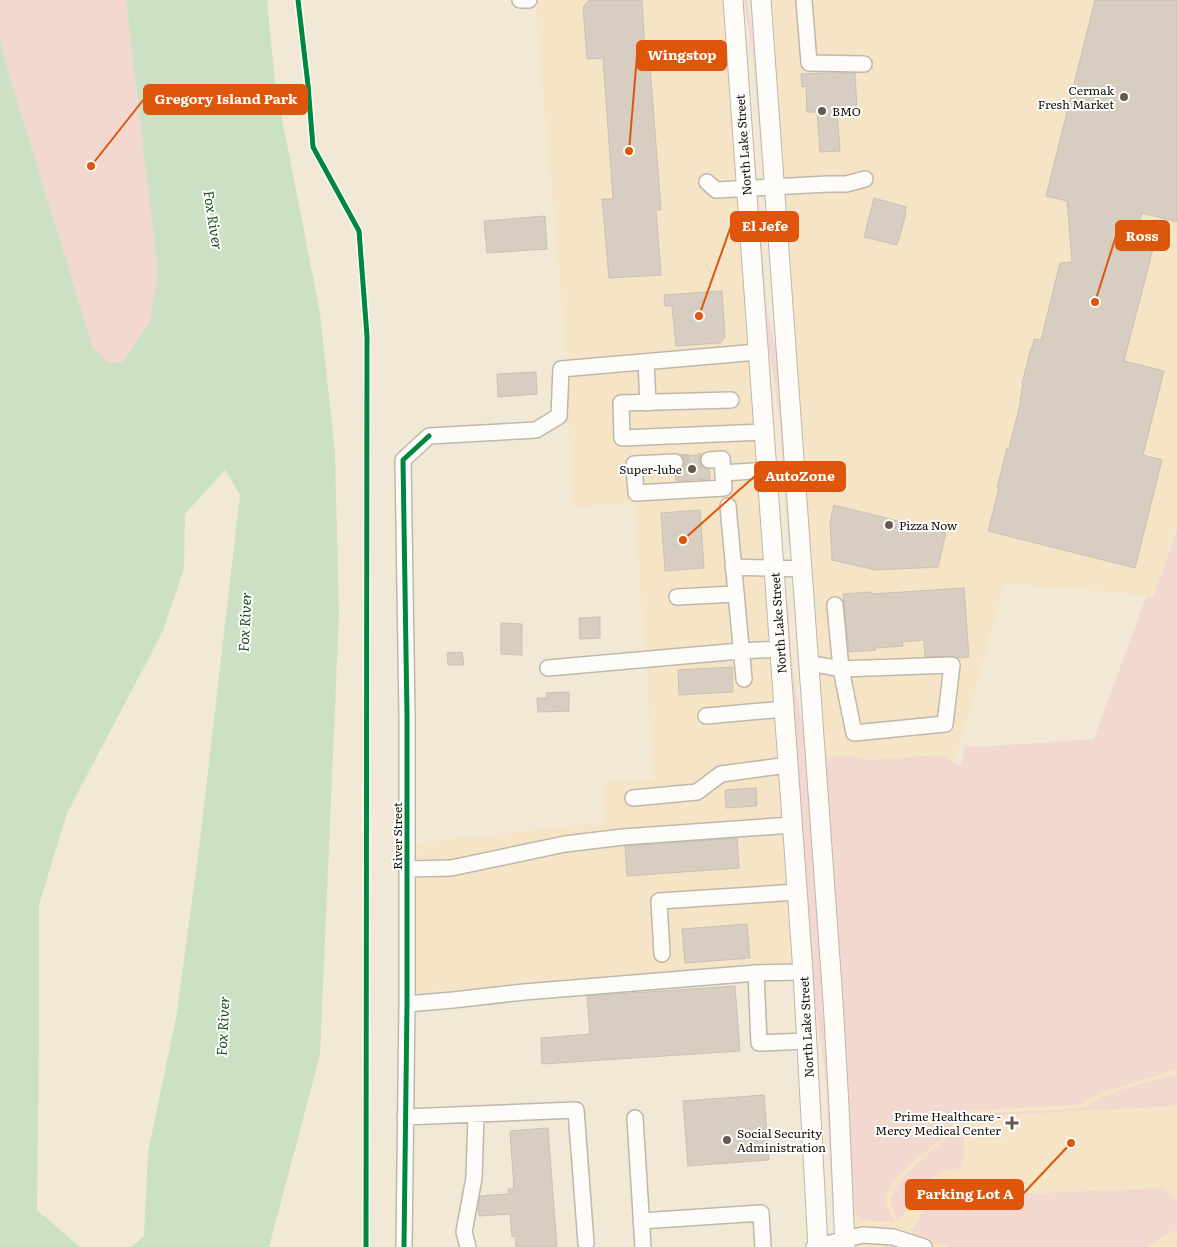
<svg xmlns="http://www.w3.org/2000/svg" width="1177" height="1247" viewBox="0 0 1177 1247" font-family="Literata,serif">
	<style>
		.built { fill: #f5e5c6 }
		.green { fill: #f2d8ce }
		.water { fill: #cce1c4 }
		.building { fill: #d8cdc1; stroke: #cac0b3 }
		.lines { fill: none; stroke-linecap: round; stroke-linejoin: round }
		.minor-tunnel { stroke: #d0c8b6; stroke-width: 15; stroke-dasharray: 15 8; stroke-linecap: butt }
		.minor-casing { stroke: #bfb8aa; stroke-width: 18 }
		.major-casing { stroke: #bfb8aa; stroke-width: 21 }
		.minor { stroke: #fdfcf9; stroke-width: 15 }
		.major { stroke: #fdfcf9; stroke-width: 19 }
		.cycleway-casing { stroke: #fff; stroke-width: 8 }
		.cycleway { stroke: #00873e; stroke-width: 5 }
		.poi-dot { fill: #635c4e; stroke: #fff; stroke-width: 2 }
		.labels { text-anchor: middle; dominant-baseline: central; stroke-width: 4; stroke-linejoin: round; paint-order: stroke }
		.poi-label { font-size: 12px; fill: #161005; stroke: #fff; text-anchor: end }
		.street-label { font-size: 12px; fill: #161005; stroke: #fff }
		.water-label { font-size: 14px; font-style: italic; fill: #1c4b20; stroke: #fff }
		.leader { fill: none; stroke: #de550c; stroke-width: 2 }
		.callout-dot { fill: #de550c; stroke: #fff; stroke-width: 2 }
		.callout { fill: #de550c; stroke: #de550c; stroke-width: 2 }
		.callout-label { font-size: 14px; text-anchor: middle; font-weight: bold; fill: #fff }
	</style>
	<rect width="100%" height="100%" fill="#f1e8d5"/>
	<path class="built" d="M 535,0 L 724,0 L 794,963 L 415,993 L 417,843 L 606,822 L 603,782 L 654,779 L 634,503 L 572,507 L 566,353 Z
		M 769,0 L 1177,0 L 1177,523 L 1153,596 L 1005,583 L 950,780 L 1177,771 L 1177,1247 L 854,1247 Z"/>
	<path class="green" d="M 0,0 L 126,0 L 158,274 L 150,321 L 123,362 L 109,363 L 93,348 L 4,58 L 0,39 Z
		M 744,0 L 747,0 L 757,60 L 763,150 L 761,151 L 753,59 Z
		M 759,205 L 767,311 L 778,360 L 791,545 L 789,545 L 788,541 L 780,427 L 775,386 L 765,328 L 756,206 Z
		M 1177,530 L 1177,1069 L 1100,1093 L 1082,1103 L 1075,1105 L 963,1111 C 955,1116 953,1126 947,1133 C 931,1150 890,1174 886,1199 C 885,1206 891,1214 894,1221 L 893,1222 L 861,1220 L 853,1212 L 824,758 L 852,755 L 868,760 L 940,755 L 961,766 L 964,748 L 1094,739 L 1146,597 L 1153,597 Z
		M 785,605 L 788,605 L 792,666 L 808,757 L 826,1018 L 836,1219 L 833,1220 L 826,1088 L 824,1065 L 815,1001 Z
		M 1177,1074 L 1177,1106 L 963,1117 L 964,1155 L 962,1166 C 955,1171 947,1169 940,1173 C 917,1185 914,1203 898,1221 L 892,1207 L 890,1199 L 895,1189 L 909,1171 L 948,1137 L 956,1126 L 962,1115 L 965,1114 L 1078,1109 C 1088,1106 1094,1101 1102,1097 C 1126,1087 1152,1081 1177,1074 Z
		M 965,1184 L 966,1196 L 1164,1188 L 1177,1202 L 1177,1229 L 1146,1247 L 951,1247 L 915,1238 L 912,1232 C 920,1218 932,1195 946,1188 C 951,1185 959,1185 965,1184 Z"/>
	<path class="water" d="M 126,0 L 267,0 L 275,83 L 320,313 L 335,453 L 339,614 L 320,1055 L 269,1247 L 132,1247 L 144,1236 L 148,1152 L 176,1018 L 199,849 L 240,495 L 225,470 L 185,514 L 184,569 L 162,633 L 67,813 L 39,905 L 39,1032 L 37,1210 L 80,1247 L 0,1247 L 0,39 L 4,58 L 93,348 L 109,363 L 123,362 L 150,321 L 158,274 Z"/>
	<path class="building" d="M 589,0 L 642,0 L 645,54 L 649,54 L 661,210 L 656,210 L 661,275 L 609,278 L 602,199 L 613,199 L 603,58 L 587,59 L 583,7 Z
		M 1095,0 L 1177,0 L 1177,222 L 1142,213 L 1134,244 L 1153,249 L 1124,361 L 1164,371 L 1143,455 L 1162,460 L 1135,568 L 988,531 L 999,488 L 997,488 L 1007,448 L 1009,448 L 1021,401 L 1020,401 L 1023,384 L 1022,384 L 1031,348 L 1032,348 L 1034,339 L 1041,340 L 1060,263 L 1072,262 L 1067,201 L 1046,196 Z
		M 827,73 L 855,73 L 857,109 L 837,110 L 840,151 L 820,152 L 817,112 L 807,112 L 806,86 L 802,87 L 801,74 Z
		M 874,198 L 906,207 L 905,218 L 897,245 L 864,237 Z
		M 545,216 L 547,249 L 487,253 L 484,221 Z
		M 722,291 L 725,337 L 720,343 L 676,346 L 672,306 L 665,306 L 664,295 Z
		M 536,372 L 537,394 L 498,397 L 497,374 Z
		M 702,455 L 700,461 L 702,466 L 705,469 L 709,469 L 710,479 L 676,481 L 675,471 L 680,470 L 684,466 L 684,461 L 682,456 Z
		M 834,505 L 946,533 L 938,567 L 876,570 L 832,560 L 830,522 Z
		M 700,510 L 704,568 L 665,571 L 661,513 Z
		M 964,588 L 969,657 L 958,658 L 952,656 L 925,657 L 924,640 L 902,642 L 903,646 L 875,648 L 876,650 L 849,652 L 843,594 L 871,592 L 871,594 Z
		M 600,617 L 600,638 L 580,639 L 579,618 Z
		M 501,623 L 522,624 L 522,655 L 501,654 Z
		M 462,652 L 464,665 L 448,665 L 447,653 Z
		M 732,667 L 733,692 L 679,695 L 678,670 Z
		M 569,692 L 569,711 L 538,712 L 537,698 L 547,698 L 546,693 Z
		M 756,788 L 757,806 L 726,808 L 725,790 Z
		M 737,838 L 739,868 L 627,876 L 625,846 Z
		M 747,924 L 750,958 L 685,963 L 682,929 Z
		M 735,986 L 740,1051 L 542,1064 L 541,1038 L 590,1034 L 587,996 Z
		M 764,1095 L 769,1160 L 688,1166 L 683,1101 Z
		M 548,1128 L 557,1247 L 516,1247 L 515,1236 L 512,1237 L 510,1214 L 479,1216 L 478,1207 L 480,1196 L 509,1194 L 508,1189 L 514,1188 L 510,1131 Z"/>
	<g class="lines">
		<path class="minor-tunnel" d="M 675,462 L 709,460"/>
		<defs>
			<path id="minor" d="M 520,0 L 529,0
				M 804,0 L 809,63 L 864,64
				M 707,182 L 716,190 L 828,184 L 846,184 L 865,179
				M 646,362 L 648,403
				M 731,400 L 621,403 L 622,438 L 764,432
				M 675,462 L 634,464 L 636,493 L 724,488 L 722,459 L 709,460
				M 723,473 L 767,470
				M 728,506 L 744,679
				M 733,567 L 801,569
				M 677,597 L 735,594
				M 809,663 L 841,669 L 854,733 L 945,724 L 952,665 L 841,669 L 835,605
				M 548,668 L 740,651 L 780,649
				M 706,716 L 784,709
				M 633,798 L 697,792 L 721,774 L 788,765
				M 407,869 L 451,868 L 565,844 L 623,837 L 792,825
				M 662,954 L 659,901 L 798,892
				M 756,973 L 759,1043 L 807,1041
				M 407,1004 L 453,1000 L 524,992 L 756,973 L 803,972
				M 405,1117 L 576,1110 L 586,1243
				M 635,1118 L 643,1247
				M 641,1221 L 761,1213 L 763,1247
				M 404,1247 L 407,1004 L 407,715 L 403,460 L 429,436 L 536,430 L 559,416 L 561,369 L 758,352
				M 468,1247 L 464,1232 L 474,1178 L 476,1114
				M 814,1247 L 863,1235 L 893,1237 L 924,1247"/>
			<path id="major" d="M 733,0 L 803,972 L 818,1247
				M 761,0 L 833,1001 L 839,1106 L 845,1247"/>
		</defs>
		<use href="#minor" class="minor-casing"/>
		<use href="#major" class="major-casing"/>
		<use href="#minor" class="minor"/>
		<use href="#major" class="major"/>
		<defs>
			<path id="cycleway" d="M 298,0 L 308,85 L 313,147 L 359,231 L 367,336 L 366,1247
				M 404,1247 L 407,1004 L 407,715 L 403,460 L 429,436"/>
		</defs>
		<use href="#cycleway" class="cycleway-casing"/>
		<use href="#cycleway" class="cycleway"/>
	</g>
	<g class="poi-dot">
		<circle cx="1124" cy="97" r="5"/>
		<circle cx="822" cy="111" r="5"/>
		<circle cx="692" cy="469" r="5"/>
		<circle cx="889" cy="525" r="5"/>
		<path d="M1009.5 1115.5h5v5h5v5h-5v5h-5v-5h-5v-5h5z"/>
		<circle cx="727" cy="1140" r="5"/>
	</g>
	<g class="labels">
		<g class="poi-label">
			<text x="1114" y="90">Cermak<tspan x="1114" dy="14">Fresh Market</tspan></text>
			<text x="832" y="111" text-anchor="start">BMO</text>
			<text x="682" y="469">Super-lube</text>
			<text x="899" y="525" text-anchor="start">Pizza Now</text>
			<text x="1001" y="1116">Prime Healthcare -<tspan x="1001" dy="14">Mercy Medical Center</tspan></text>
			<text x="737" y="1133" text-anchor="start">Social Security<tspan x="737" dy="14">Administration</tspan></text>
		</g>
		<g class="street-label">
			<text transform="translate(743 145) rotate(-94)">North Lake Street</text>
			<text transform="translate(778 623) rotate(-94)">North Lake Street</text>
			<text transform="translate(397 836) rotate(-90)">River Street</text>
			<text transform="translate(806 1027) rotate(-93)">North Lake Street</text>
		</g>
		<g class="water-label">
			<text transform="translate(214 220) rotate(81)">Fox River</text>
			<text transform="translate(244 622) rotate(-87)">Fox River</text>
			<text transform="translate(222 1026) rotate(-87)">Fox River</text>
		</g>
	</g>
	<path class="leader" d="M629 151L637 55M91 166L144 99M699 316L731 226M1095 302L1116 236M683 540L755 476M1071 1143L1023 1194"/>
	<g class="callout-dot">
		<circle cx="629" cy="151" r="5"/>
		<circle cx="91" cy="166" r="5"/>
		<circle cx="699" cy="316" r="5"/>
		<circle cx="1095" cy="302" r="5"/>
		<circle cx="683" cy="540" r="5"/>
		<circle cx="1071" cy="1143" r="5"/>
	</g>
	<g class="callout">
		<rect x="637" y="41" width="89" height="29" rx="5"/>
		<rect x="144" y="85" width="163" height="29" rx="5"/>
		<rect x="731" y="212" width="67" height="29" rx="5"/>
		<rect x="1116" y="221" width="53" height="29" rx="5"/>
		<rect x="755" y="462" width="90" height="29" rx="5"/>
		<rect x="906" y="1180" width="117" height="29" rx="5"/>
	</g>
	<g class="callout-label">
		<text x="682" y="60">Wingstop</text>
		<text x="226" y="104">Gregory Island Park</text>
		<text x="765" y="231">El Jefe</text>
		<text x="1142" y="241">Ross</text>
		<text x="800" y="481">AutoZone</text>
		<text x="965" y="1199">Parking Lot A</text>
	</g>
</svg>
